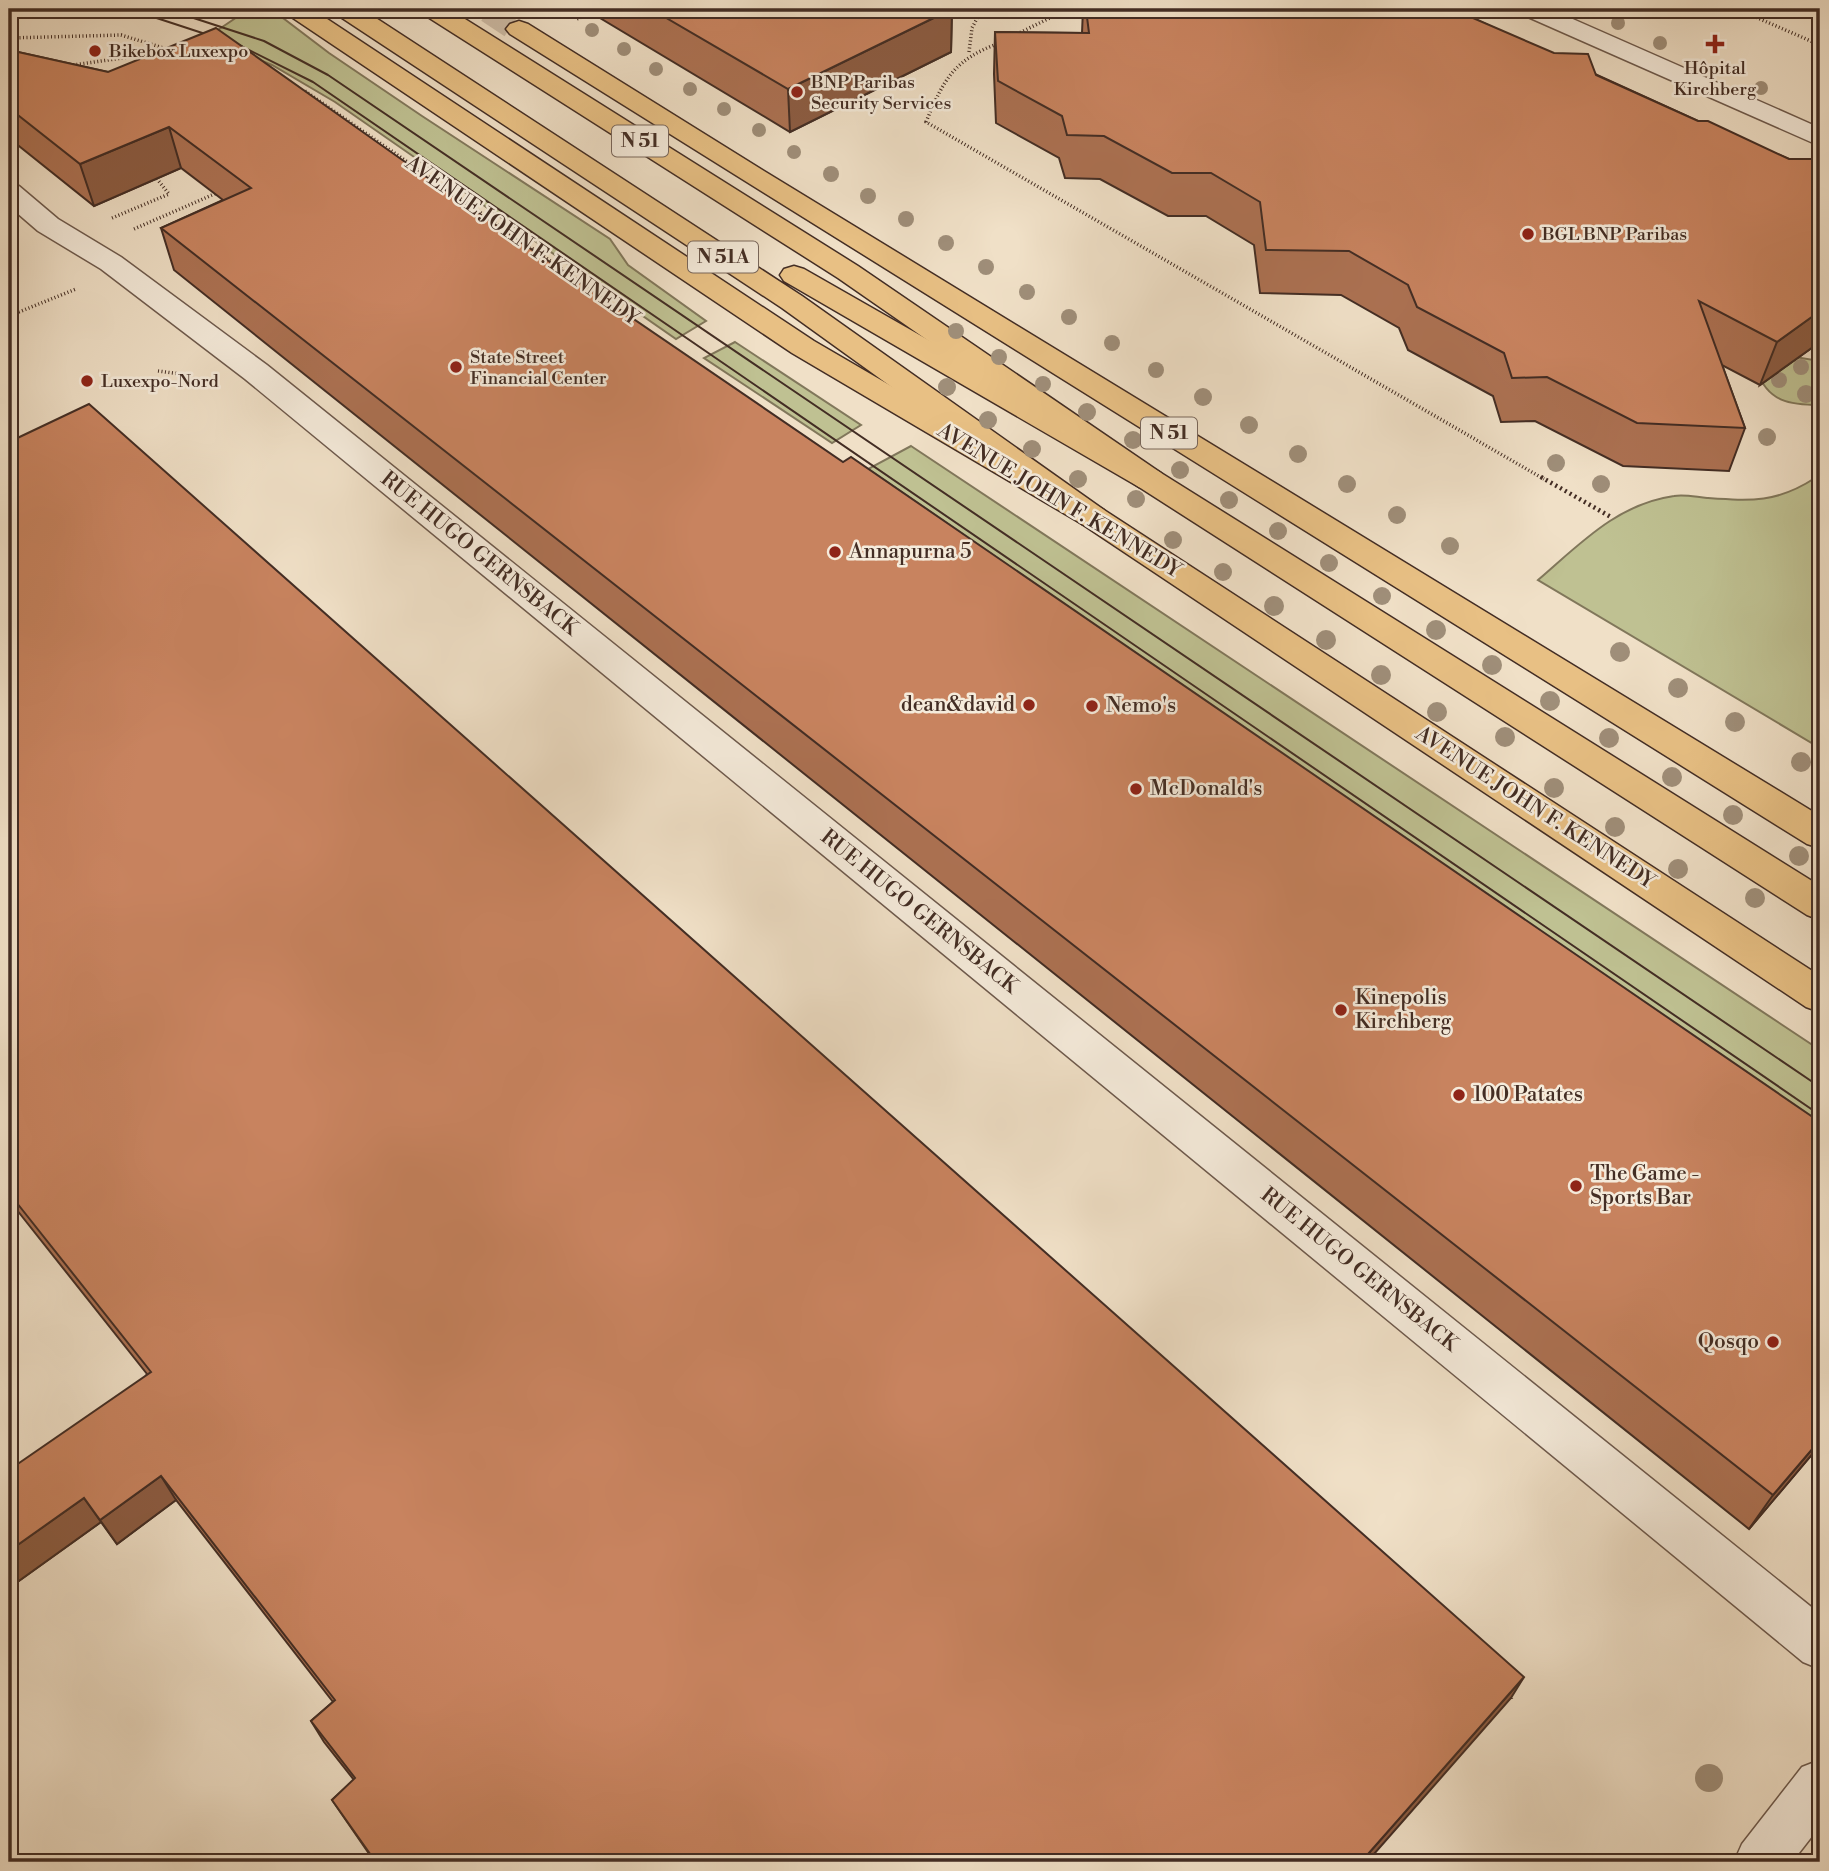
<svg xmlns="http://www.w3.org/2000/svg" width="1829" height="1871" viewBox="0 0 1829 1871" font-family="'Libre Bodoni',serif">
	<style>
		.green { fill: #bfc192; stroke: #81775b; stroke-width: 2 }
		.lines { fill: none; stroke-linecap: round; stroke-linejoin: round }
		.trunk-tunnel { stroke: #cdbca6; stroke-width: 28; stroke-dasharray: 28 14; stroke-linecap: butt }
		.minor-casing { stroke: #6e5a4d; stroke-width: 3 }
		.primary-casing { stroke: #432d24; stroke-width: 3 }
		.trunk-casing { stroke: #432d24; stroke-width: 3 }
		.path-far1 { stroke: #432d24; stroke-width: 3.5; stroke-dasharray: 1 2.5; stroke-linecap: butt }
		.path { stroke: #432d24; stroke-width: 4.5; stroke-dasharray: 2 3.5; stroke-linecap: butt }
		.minor { fill: #f5ebdb; fill-rule: evenodd }
		.primary { fill: #e8c084; fill-rule: evenodd }
		.trunk { fill: #e8c084; fill-rule: evenodd }
		.tram { stroke: #432d24; stroke-width: 2 }
		.tree { fill: #9f8e79 }
		.wall { fill: #ac7152; stroke: #432d24; stroke-width: 2 }
		.shaded-wall { fill: #8c5c42; stroke: #432d24; stroke-width: 2 }
		.building { fill: #c8835f; stroke: #432d24; stroke-width: 2 }
		.poi-dot { fill: #8f2418; stroke: #f5ebdb; stroke-width: 2.5 }
		.labels { text-anchor: middle; dominant-baseline: central; stroke-width: 5; stroke-linejoin: round; paint-order: stroke }
		.far-poi-label { font-size: 18px; fill: #432d24; stroke: #f5ebdb; text-anchor: start }
		.shield { fill: #f5ebdb; stroke: #78665b; stroke-width: 2 }
		.shield-label { font-size: 19px; font-weight: bold; fill: #432d24 }
		.street-label { font-size: 21px; fill: #432d24; stroke: #f5ebdb }
		.poi-label { font-size: 21px; fill: #432d24; stroke: #f5ebdb; text-anchor: start }
	</style>
	<rect width="100%" height="100%" fill="#f0e0c7"/>
	<filter id="stains"><feTurbulence type="fractalNoise" baseFrequency=".00286" numOctaves="4"/><feColorMatrix values="0 0 0 0 .2 0 0 0 0 .09 0 0 0 0 .02 0 0 0 .5 -.17"/></filter>
	<radialGradient id="worn" r=".72"><stop offset=".6" stop-color="#630" stop-opacity="0"/><stop offset="1" stop-color="#630" stop-opacity=".3"/></radialGradient>
	<path class="green" d="M 249,9 L 275,12 L 329,53 L 422,116 L 610,239 L 628,265 L 706,321 L 676,339 L 335,102 L 272,65 L 206,38 Z
		M 735,342 L 861,425 L 832,443 L 704,358 Z
		M 1783,355 L 1820,361 L 1820,405 C 1790,405 1768,402 1757,371 Z
		M 911,446 L 1820,1050 L 1820,1125 L 868,469 Z
		M 1820,458 L 1820,748 L 1538,580 C 1580,544 1617,504 1674,496 C 1684,494 1696,497 1707,498 C 1751,501 1777,503 1815,478 Z"/>
	<g class="lines">
		<path class="trunk-tunnel" d="M 489,9 L 519,29"/>
		<defs>
			<path id="minor" d="M 1517,9 L 1550,9 L 1820,128 L 1820,146 L 1521,14 Z
				M 9,184 L 19,186 L 58,219 L 121,257 L 267,365 L 1820,1614 L 1820,1669 L 1803,1662 L 245,379 L 101,269 L 38,231 L 9,206 Z
				M 1820,1760 L 1820,1826 L 1792,1862 L 1734,1862 L 1742,1844 L 1802,1767 Z"/>
			<path id="primary" d="M 284,9 L 312,9 L 814,341 L 1104,510 L 1820,976 L 1820,1012 L 1806,1007 L 1082,524 L 792,353 L 287,14 Z
				M 420,9 L 449,9 L 858,266 L 1161,473 L 1820,886 L 1820,920 L 1807,915 L 1139,487 L 838,278 L 423,14 Z"/>
			<path id="trunk" d="M 333,9 L 362,9 L 802,296 L 1104,510 L 1109,517 L 1104,524 L 1093,528 L 1082,524 L 782,308 L 336,14 Z
				M 519,21 L 528,24 L 764,171 L 1820,816 L 1820,848 L 1807,844 L 510,34 L 506,29 L 510,24 Z
				M 794,266 L 804,269 L 1161,473 L 1166,480 L 1161,487 L 1150,490 L 1139,487 L 784,281 L 780,275 L 784,269 Z"/>
		</defs>
		<use href="#minor" class="minor-casing"/>
		<use href="#primary" class="primary-casing"/>
		<use href="#trunk" class="trunk-casing"/>
		<path class="path-far1" d="M 1737,9 L 1820,45
			M 1056,15 L 1088,14
			M 577,19 L 591,13
			M 1017,34 L 1056,15 L 1053,9
			M 9,38 L 121,35 L 170,50
			M 1000,43 C 954,59 944,79 926,122 L 1544,479
			M 969,52 L 972,28 L 982,9
			M 73,65 L 158,53
			M 305,91 L 608,301
			M 112,218 L 169,194 L 157,179
			M 134,229 L 219,192
			M 9,316 L 76,289
			M 158,371 L 188,375"/>
		<path class="path" d="M 1541,477 L 1611,517"/>
		<use href="#minor" class="minor"/>
		<use href="#primary" class="primary"/>
		<use href="#trunk" class="trunk"/>
		<path class="tram" d="M 129,9 L 239,45 L 313,82 L 1820,1115
			M 166,9 L 264,41 L 328,75 L 1820,1087"/>
	</g>
	<g class="tree">
		<circle cx="1618" cy="23" r="7"/>
		<circle cx="592" cy="30" r="7"/>
		<circle cx="1660" cy="43" r="7"/>
		<circle cx="624" cy="49" r="7"/>
		<circle cx="656" cy="69" r="7"/>
		<circle cx="1761" cy="88" r="7"/>
		<circle cx="690" cy="89" r="7"/>
		<circle cx="724" cy="109" r="7"/>
		<circle cx="759" cy="130" r="7"/>
		<circle cx="794" cy="152" r="7"/>
		<circle cx="831" cy="174" r="8"/>
		<circle cx="868" cy="196" r="8"/>
		<circle cx="906" cy="219" r="8"/>
		<circle cx="946" cy="243" r="8"/>
		<circle cx="986" cy="267" r="8"/>
		<circle cx="1027" cy="292" r="8"/>
		<circle cx="1069" cy="317" r="8"/>
		<circle cx="956" cy="331" r="8"/>
		<circle cx="1112" cy="343" r="8"/>
		<circle cx="999" cy="357" r="8"/>
		<circle cx="1801" cy="367" r="8"/>
		<circle cx="1156" cy="370" r="8"/>
		<circle cx="1779" cy="380" r="8"/>
		<circle cx="1043" cy="384" r="8"/>
		<circle cx="947" cy="387" r="9"/>
		<circle cx="1806" cy="394" r="9"/>
		<circle cx="1203" cy="397" r="9"/>
		<circle cx="1087" cy="412" r="9"/>
		<circle cx="988" cy="420" r="9"/>
		<circle cx="1249" cy="425" r="9"/>
		<circle cx="1767" cy="437" r="9"/>
		<circle cx="1133" cy="440" r="9"/>
		<circle cx="1032" cy="449" r="9"/>
		<circle cx="1298" cy="454" r="9"/>
		<circle cx="1556" cy="463" r="9"/>
		<circle cx="1180" cy="470" r="9"/>
		<circle cx="1078" cy="479" r="9"/>
		<circle cx="1347" cy="484" r="9"/>
		<circle cx="1601" cy="484" r="9"/>
		<circle cx="1136" cy="499" r="9"/>
		<circle cx="1229" cy="500" r="9"/>
		<circle cx="1397" cy="515" r="9"/>
		<circle cx="1278" cy="531" r="9"/>
		<circle cx="1173" cy="540" r="9"/>
		<circle cx="1450" cy="546" r="9"/>
		<circle cx="1329" cy="563" r="9"/>
		<circle cx="1223" cy="572" r="9"/>
		<circle cx="1382" cy="596" r="9"/>
		<circle cx="1274" cy="606" r="10"/>
		<circle cx="1436" cy="630" r="10"/>
		<circle cx="1326" cy="640" r="10"/>
		<circle cx="1620" cy="652" r="10"/>
		<circle cx="1492" cy="665" r="10"/>
		<circle cx="1381" cy="675" r="10"/>
		<circle cx="1678" cy="688" r="10"/>
		<circle cx="1550" cy="701" r="10"/>
		<circle cx="1437" cy="712" r="10"/>
		<circle cx="1735" cy="722" r="10"/>
		<circle cx="1505" cy="737" r="10"/>
		<circle cx="1609" cy="738" r="10"/>
		<circle cx="1801" cy="762" r="10"/>
		<circle cx="1672" cy="777" r="10"/>
		<circle cx="1554" cy="788" r="10"/>
		<circle cx="1733" cy="815" r="10"/>
		<circle cx="1615" cy="827" r="10"/>
		<circle cx="1799" cy="856" r="10"/>
		<circle cx="1678" cy="869" r="10"/>
		<circle cx="1755" cy="898" r="10"/>
		<circle cx="1709" cy="1778" r="14"/>
	</g>
	<path class="wall" d="M 585,9 L 952,9 L 951,52 L 790,132 Z
		M 1083,9 L 1461,9 L 1466,15 L 1698,121 L 1789,159 L 1820,159 L 1820,342 L 1760,385 L 1722,365 L 1745,428 L 1729,471 L 1623,466 L 1535,421 L 1501,422 L 1493,396 L 1408,350 L 1399,328 L 1341,295 L 1260,293 L 1254,245 L 1206,216 L 1168,216 L 1100,179 L 1065,178 L 1059,158 L 996,123 L 994,74 L 995,32 L 1082,33 Z
		M 1689,9 L 1718,9 L 1706,16 Z
		M 9,50 L 108,72 L 1820,1445 L 1749,1529 L 174,270 L 161,228 L 223,200 L 181,168 L 94,206 L 9,138 Z
		M 9,442 L 1511,1698 L 374,1861 L 332,1800 L 354,1780 L 324,1742 L 311,1721 L 333,1702 L 176,1500 L 117,1544 L 101,1522 L 9,1588 L 147,1374 L 9,1200 Z"/>
	<path class="shaded-wall" d="M 952,9 L 951,52 L 790,132 L 788,89 Z
		M 1708,9 L 1718,9 L 1706,16 Z
		M 169,127 L 181,168 L 94,206 L 80,164 Z
		M 1820,311 L 1820,342 L 1760,385 L 1777,342 Z
		M 1820,1440 L 1820,1445 L 1749,1529 L 1773,1495 Z
		M 161,1476 L 176,1500 L 117,1544 L 100,1520 Z
		M 84,1498 L 101,1522 L 9,1588 L 9,1551 Z
		M 1524,1677 L 1511,1698 L 1367,1862 L 1361,1862 Z"/>
	<path class="building" d="M 651,9 L 952,9 L 788,89 Z
		M 1086,9 L 1461,9 L 1465,11 L 1466,15 L 1554,53 L 1588,54 L 1596,75 L 1698,121 L 1708,121 L 1789,159 L 1820,159 L 1820,311 L 1777,342 L 1699,301 L 1745,428 L 1637,423 L 1547,377 L 1512,378 L 1504,353 L 1417,307 L 1408,285 L 1349,251 L 1266,250 L 1260,202 L 1211,173 L 1172,173 L 1104,136 L 1067,135 L 1062,116 L 998,81 L 995,32 L 1089,33 Z
		M 216,28 L 449,193 L 843,462 L 851,457 L 1820,1122 L 1820,1440 L 1773,1495 L 161,228 L 251,188 L 169,127 L 80,164 L 9,108 L 9,50 L 108,72 Z
		M 89,404 L 1524,1677 L 1361,1862 L 373,1862 L 375,1861 L 332,1800 L 355,1778 L 311,1721 L 335,1700 L 161,1476 L 100,1520 L 84,1498 L 9,1551 L 9,1470 L 151,1372 L 9,1193 L 9,442 Z"/>
	<g class="poi-dot">
		<path d="M1711.5 33.5h7v7h7v7h-7v7h-7v-7h-7v-7h7z"/>
		<circle cx="95" cy="51" r="7"/>
		<circle cx="797" cy="92" r="7"/>
		<circle cx="1528" cy="234" r="7"/>
		<circle cx="456" cy="367" r="7"/>
		<circle cx="87" cy="381" r="7"/>
		<circle cx="835" cy="552" r="7"/>
		<circle cx="1029" cy="705" r="7"/>
		<circle cx="1092" cy="706" r="7"/>
		<circle cx="1136" cy="789" r="7"/>
		<circle cx="1341" cy="1010" r="7"/>
		<circle cx="1459" cy="1095" r="7"/>
		<circle cx="1576" cy="1186" r="7"/>
		<circle cx="1773" cy="1342" r="7"/>
	</g>
	<g class="labels">
		<g class="far-poi-label">
			<text x="109" y="51">Bikebox Luxexpo</text>
			<text x="1715" y="68" text-anchor="middle">Hôpital<tspan x="1715" dy="21">Kirchberg</tspan></text>
			<text x="811" y="82">BNP Paribas<tspan x="811" dy="21">Security Services</tspan></text>
			<text x="1542" y="234">BGL BNP Paribas</text>
			<text x="470" y="357">State Street<tspan x="470" dy="21">Financial Center</tspan></text>
			<text x="101" y="381">Luxexpo-Nord</text>
		</g>
		<g class="shield">
			<rect x="612" y="125.5" width="56" height="31" rx="5"/>
			<rect x="688" y="241.5" width="70" height="31" rx="5"/>
			<rect x="1141" y="417.5" width="56" height="31" rx="5"/>
		</g>
		<g class="shield-label">
			<text x="640" y="141">N 51</text>
			<text x="723" y="257">N 51A</text>
			<text x="1169" y="433">N 51</text>
		</g>
		<g class="street-label">
			<text transform="translate(522 241) rotate(35)">AVENUE JOHN F. KENNEDY</text>
			<text transform="translate(1059 501) rotate(31)">AVENUE JOHN F. KENNEDY</text>
			<text transform="translate(479 554) rotate(39)">RUE HUGO GERNSBACK</text>
			<text transform="translate(1535 808) rotate(33)">AVENUE JOHN F. KENNEDY</text>
			<text transform="translate(919 912) rotate(39)">RUE HUGO GERNSBACK</text>
			<text transform="translate(1359 1270) rotate(39)">RUE HUGO GERNSBACK</text>
		</g>
		<g class="poi-label">
			<text x="849" y="552">Annapurna 5</text>
			<text x="1015" y="705" text-anchor="end">dean&amp;david</text>
			<text x="1106" y="706">Nemo's</text>
			<text x="1150" y="789">McDonald's</text>
			<text x="1355" y="998">Kinepolis<tspan x="1355" dy="24">Kirchberg</tspan></text>
			<text x="1473" y="1095">100 Patates</text>
			<text x="1590" y="1174">The Game -<tspan x="1590" dy="24">Sports Bar</tspan></text>
			<text x="1759" y="1342" text-anchor="end">Qosqo</text>
		</g>
	</g>
	<rect width="1829" height="1871" fill="none" stroke="#f0e0c7" stroke-width="35"/>
	<rect x="10" y="10" width="1808" height="1850" fill="none" stroke="#432d24" stroke-width="3.5"/>
	<rect x="18" y="18" width="1794" height="1836" fill="none" stroke="#432d24" stroke-width="2"/>
	<rect width="100%" height="100%" filter="url(#stains)"/>
	<rect width="100%" height="100%" fill="url(#worn)"/>
</svg>
